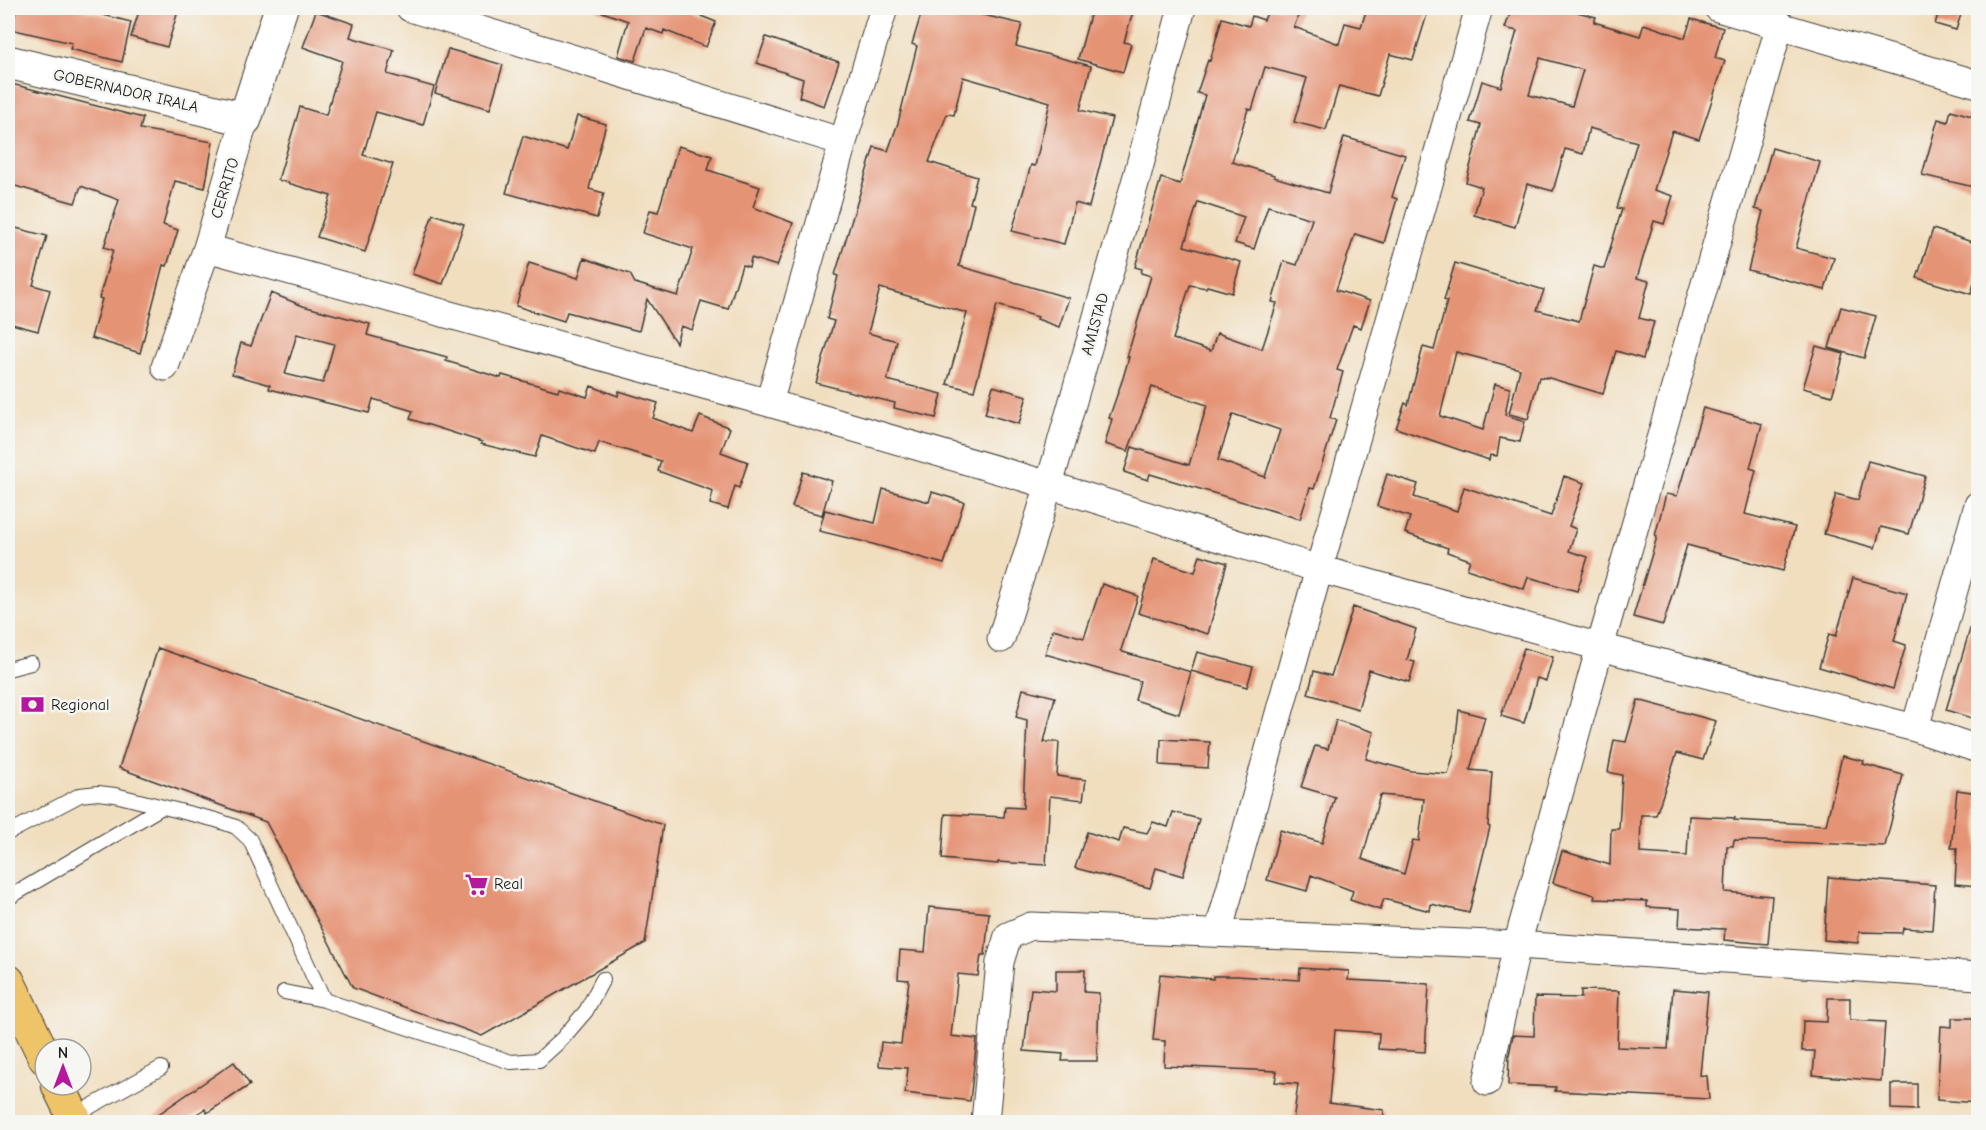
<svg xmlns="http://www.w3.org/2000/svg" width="1986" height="1130" viewBox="0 0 1986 1130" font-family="'Comic Neue',sans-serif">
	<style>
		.building { fill: #e59374; fill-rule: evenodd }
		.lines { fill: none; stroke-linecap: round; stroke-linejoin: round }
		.service-casing { stroke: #3c3934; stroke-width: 16 }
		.minor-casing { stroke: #3c3934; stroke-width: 29 }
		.tertiary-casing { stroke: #3c3934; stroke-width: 35 }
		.primary-casing { stroke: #3c3934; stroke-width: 35 }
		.service { stroke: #fff; stroke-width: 14 }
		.minor { stroke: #fff; stroke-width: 27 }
		.tertiary { stroke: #fff; stroke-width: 33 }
		.primary { stroke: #efc469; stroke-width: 33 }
		.labels { text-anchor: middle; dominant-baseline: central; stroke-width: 5; stroke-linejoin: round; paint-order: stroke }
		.street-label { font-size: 16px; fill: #1c1c1c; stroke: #f6f6f2 }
		.poi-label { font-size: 16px; fill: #1c1c1c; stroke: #f6f6f2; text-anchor: start }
	</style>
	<rect width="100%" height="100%" fill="#f6f6f2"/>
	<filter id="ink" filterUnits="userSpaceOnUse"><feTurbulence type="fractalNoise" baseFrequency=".0167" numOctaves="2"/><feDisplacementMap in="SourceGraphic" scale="12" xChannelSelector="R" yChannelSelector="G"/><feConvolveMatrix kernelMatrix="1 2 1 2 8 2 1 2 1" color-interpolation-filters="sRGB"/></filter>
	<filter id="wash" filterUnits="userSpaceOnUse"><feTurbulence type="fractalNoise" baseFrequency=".008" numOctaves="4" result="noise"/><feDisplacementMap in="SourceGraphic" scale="24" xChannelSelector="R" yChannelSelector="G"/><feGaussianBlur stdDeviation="1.35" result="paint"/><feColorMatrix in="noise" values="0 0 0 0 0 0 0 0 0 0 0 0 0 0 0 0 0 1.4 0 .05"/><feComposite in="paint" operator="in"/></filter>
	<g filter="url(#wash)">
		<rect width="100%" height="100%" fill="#f1debf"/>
		<g id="blocks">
			<path class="building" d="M 17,8 L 76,8 L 131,22 L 122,62 L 70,49 L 72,43 L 10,29 Z
				M 140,8 L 179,8 L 167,47 L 131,37 Z
				M 598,8 L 681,8 L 716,22 L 706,47 L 664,30 L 663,34 L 646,28 L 635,61 L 618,56 L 628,21 L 597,10 Z
				M 923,8 L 967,8 L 966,11 L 1022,24 L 1016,46 L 1091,66 L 1080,110 L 1112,118 L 1089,207 L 1075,203 L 1064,244 L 1012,231 L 1031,165 L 1035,166 L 1050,102 L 963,77 L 954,115 L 947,114 L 929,162 L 977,177 L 970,203 L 974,204 L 959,266 L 1069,298 L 1059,327 L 1037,319 L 1038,317 L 997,305 L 974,391 L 947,384 L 967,313 L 880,288 L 868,333 L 897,341 L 887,380 L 942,394 L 936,418 L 894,408 L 895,403 L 816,383 L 834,321 L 827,319 L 838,276 L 835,275 L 874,147 L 888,151 L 898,123 L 917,46 L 912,44 Z
				M 1092,8 L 1134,8 L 1124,42 L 1131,44 L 1123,72 L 1078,59 Z
				M 1269,8 L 1301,8 L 1294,27 L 1339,44 L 1345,23 L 1361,27 L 1367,8 L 1429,8 L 1413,60 L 1390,54 L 1378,96 L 1339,86 L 1326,130 L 1294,122 L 1307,78 L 1265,67 L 1252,110 L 1248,109 L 1232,162 L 1274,175 L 1274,177 L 1328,193 L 1344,137 L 1405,155 L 1392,197 L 1397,199 L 1384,243 L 1355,234 L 1336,290 L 1370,301 L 1361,328 L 1353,325 L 1337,370 L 1343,372 L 1330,418 L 1336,420 L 1314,489 L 1310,488 L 1300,519 L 1150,474 L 1148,480 L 1124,472 L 1132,447 L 1189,465 L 1207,405 L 1152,387 L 1128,451 L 1105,444 L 1112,419 L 1109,418 L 1123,378 L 1129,357 L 1127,357 L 1151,276 L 1141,273 L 1142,269 L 1135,267 L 1161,178 L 1180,184 L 1205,95 L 1197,93 L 1208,60 L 1210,61 L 1222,18 L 1249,26 L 1252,16 L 1264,20 ZM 1198,202 L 1244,217 L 1235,243 L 1254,249 L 1268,206 L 1312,219 L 1297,265 L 1284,261 L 1272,302 L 1277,303 L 1262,349 L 1217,333 L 1211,351 L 1173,339 L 1190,285 L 1206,288 L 1207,286 L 1232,293 L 1241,262 L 1184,246 ZM 1233,414 L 1280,430 L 1265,477 L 1218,460 Z
				M 1512,8 L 1562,8 L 1596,17 L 1594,22 L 1640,36 L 1644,24 L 1685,38 L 1691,19 L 1723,28 L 1715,58 L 1725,61 L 1699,139 L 1672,131 L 1654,190 L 1673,196 L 1664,224 L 1654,221 L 1637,278 L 1649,281 L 1639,318 L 1654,322 L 1643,359 L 1616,351 L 1603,394 L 1546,377 L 1546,378 L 1539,377 L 1528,419 L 1509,414 L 1520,369 L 1456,352 L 1440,416 L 1483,430 L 1495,384 L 1510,388 L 1505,415 L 1525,421 L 1520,442 L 1500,438 L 1497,456 L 1490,455 L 1489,460 L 1396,428 L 1405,403 L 1408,405 L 1423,347 L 1434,350 L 1447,301 L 1444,300 L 1455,263 L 1544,290 L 1537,310 L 1579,321 L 1594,266 L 1604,269 L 1622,209 L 1617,208 L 1637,142 L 1589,128 L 1583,154 L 1565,149 L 1553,191 L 1527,184 L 1515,227 L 1474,215 L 1482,187 L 1466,182 L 1481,125 L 1470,122 L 1482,81 L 1501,87 L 1517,31 L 1505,28 ZM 1540,58 L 1583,70 L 1572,106 L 1529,95 Z
				M 1940,8 L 1963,8 L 1956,30 L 1935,24 Z
				M 316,11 L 354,24 L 350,37 L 394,50 L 387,74 L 434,87 L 423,125 L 376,112 L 363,155 L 393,164 L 365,252 L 317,237 L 331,196 L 278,180 L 300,107 L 326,115 L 342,61 L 303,47 Z
				M 766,37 L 839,62 L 824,106 L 799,97 L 803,79 L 757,63 Z
				M 448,49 L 503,65 L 490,109 L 435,93 Z
				M 8,83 L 143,118 L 140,129 L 213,142 L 205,188 L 175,181 L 163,225 L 178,230 L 167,266 L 163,265 L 140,353 L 91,338 L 102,299 L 99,298 L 113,250 L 104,247 L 119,200 L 81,186 L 75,203 L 8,184 Z
				M 1951,110 L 1978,118 L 1978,188 L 1922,175 L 1938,119 L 1948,122 Z
				M 577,116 L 606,124 L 589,189 L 604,193 L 597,218 L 506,193 L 523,136 L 567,150 Z
				M 678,146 L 712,156 L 708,170 L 760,187 L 753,207 L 793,223 L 777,266 L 751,258 L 749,267 L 742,265 L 728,309 L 701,301 L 692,330 L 681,326 L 676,343 L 647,299 L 639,331 L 567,312 L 564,321 L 516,306 L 529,263 L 578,278 L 584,258 L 630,274 L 635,283 L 678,296 L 693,249 L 643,233 L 650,210 L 658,212 Z
				M 1772,148 L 1820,162 L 1796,248 L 1834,258 L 1825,290 L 1748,270 L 1763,211 L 1755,209 Z
				M 433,214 L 464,224 L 443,284 L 412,274 Z
				M 8,226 L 47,236 L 33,285 L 50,290 L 38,331 L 8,323 Z
				M 1933,229 L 1978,244 L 1978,269 L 1971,294 L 1917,278 Z
				M 271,293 L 303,306 L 370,324 L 367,335 L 447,357 L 446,361 L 501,378 L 502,375 L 558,391 L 559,388 L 587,397 L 591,386 L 618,396 L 619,391 L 658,403 L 653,418 L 693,433 L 700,416 L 730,428 L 721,452 L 748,462 L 739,488 L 735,486 L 728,509 L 710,504 L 713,491 L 658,471 L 661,461 L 599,442 L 595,454 L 542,436 L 535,457 L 481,444 L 482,442 L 410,419 L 413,411 L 373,399 L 369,413 L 269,389 L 270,385 L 232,374 L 241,343 L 251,346 ZM 297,334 L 334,344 L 323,383 L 285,374 Z
				M 1841,307 L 1876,316 L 1864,358 L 1829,348 Z
				M 1816,346 L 1844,354 L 1832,396 L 1803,388 Z
				M 993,386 L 1027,396 L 1019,424 L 985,414 Z
				M 1703,408 L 1762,424 L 1750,468 L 1756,470 L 1745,514 L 1795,527 L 1783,571 L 1687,545 L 1663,625 L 1633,617 L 1657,537 L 1655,536 L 1666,494 L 1677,496 Z
				M 1868,461 L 1925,476 L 1909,534 L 1881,527 L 1875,548 L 1824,534 L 1836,494 L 1858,500 Z
				M 803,472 L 832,481 L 822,515 L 792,507 Z
				M 1387,474 L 1418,484 L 1414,497 L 1457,511 L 1464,487 L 1551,516 L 1564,476 L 1584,483 L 1569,526 L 1576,529 L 1569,551 L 1588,557 L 1577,591 L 1528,577 L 1524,589 L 1467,569 L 1470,560 L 1447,552 L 1448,548 L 1405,533 L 1410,517 L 1377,506 Z
				M 883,489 L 929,502 L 932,492 L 964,502 L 944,564 L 869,543 L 819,531 L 825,510 L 875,523 Z
				M 1200,555 L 1227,563 L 1208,634 L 1138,613 L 1154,559 L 1195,572 Z
				M 1853,578 L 1907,593 L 1894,641 L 1906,645 L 1893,689 L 1819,667 L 1829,634 L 1836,636 Z
				M 1102,584 L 1138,596 L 1121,650 L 1123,652 L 1191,672 L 1179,714 L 1135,700 L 1140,681 L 1045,654 L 1053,629 L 1084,638 Z
				M 1353,607 L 1416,629 L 1407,660 L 1415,662 L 1409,682 L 1369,670 L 1358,709 L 1308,694 L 1314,671 L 1331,676 Z
				M 1973,619 L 1978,620 L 1978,720 L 1946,710 Z
				M 158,648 L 663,825 L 645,943 L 482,1036 L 353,988 L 266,822 L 119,768 Z
				M 1524,648 L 1553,657 L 1546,681 L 1537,678 L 1524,723 L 1501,716 Z
				M 1197,652 L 1253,667 L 1247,687 L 1191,671 Z
				M 1023,689 L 1055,697 L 1044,742 L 1059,742 L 1057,776 L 1086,780 L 1083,800 L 1050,796 L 1046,865 L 998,862 L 998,864 L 942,859 L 945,814 L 1004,817 L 1005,807 L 1023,808 L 1027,720 L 1016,717 Z
				M 1638,700 L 1716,721 L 1703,760 L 1677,753 L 1656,815 L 1641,815 L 1640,853 L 1687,856 L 1689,816 L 1735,818 L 1734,820 L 1826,825 L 1842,756 L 1864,761 L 1863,764 L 1903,775 L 1885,846 L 1734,840 L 1733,846 L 1727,846 L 1725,892 L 1772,896 L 1768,944 L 1724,940 L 1725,929 L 1679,927 L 1680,909 L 1647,907 L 1647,901 L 1594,899 L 1595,895 L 1553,883 L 1562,851 L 1610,865 L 1611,829 L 1619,829 L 1622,775 L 1608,772 L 1614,740 L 1626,742 Z
				M 1459,710 L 1485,717 L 1470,770 L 1492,772 L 1488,826 L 1490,827 L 1469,913 L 1431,904 L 1430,911 L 1384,899 L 1380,910 L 1350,900 L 1353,891 L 1311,875 L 1307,891 L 1267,880 L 1280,830 L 1322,843 L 1335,797 L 1301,787 L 1315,746 L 1328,749 L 1336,720 L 1374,732 L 1366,759 L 1411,771 L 1448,774 L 1454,753 ZM 1380,795 L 1424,799 L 1419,841 L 1413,840 L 1404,874 L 1362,859 Z
				M 1161,739 L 1210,742 L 1208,768 L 1160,765 Z
				M 1957,790 L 1978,793 L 1978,886 L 1955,884 L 1957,848 L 1951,848 Z
				M 1173,812 L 1199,819 L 1183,876 L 1156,868 L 1150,888 L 1075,868 L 1087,832 L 1119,842 L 1123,828 L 1147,833 L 1153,822 L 1168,827 Z
				M 1828,877 L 1935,885 L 1932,930 L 1903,928 L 1902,933 L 1859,932 L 1858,943 L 1824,940 Z
				M 929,907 L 989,913 L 985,955 L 981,955 L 978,976 L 958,974 L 951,1036 L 977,1039 L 970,1101 L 905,1093 L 908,1068 L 879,1066 L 881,1042 L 901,1044 L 909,980 L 898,979 L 900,950 L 925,952 Z
				M 1300,968 L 1349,971 L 1348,980 L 1429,984 L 1425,1052 L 1378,1049 L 1379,1033 L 1335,1030 L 1329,1103 L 1384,1110 L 1383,1122 L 1293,1122 L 1298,1084 L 1275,1082 L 1277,1071 L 1164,1066 L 1165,1041 L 1153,1040 L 1160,974 L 1213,979 L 1213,976 L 1237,976 L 1299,980 Z
				M 1056,970 L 1085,970 L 1084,992 L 1099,993 L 1097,1061 L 1062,1061 L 1063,1054 L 1024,1051 L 1031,989 L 1056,991 Z
				M 1673,989 L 1708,992 L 1700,1075 L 1707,1076 L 1709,1099 L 1555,1091 L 1556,1087 L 1508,1085 L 1509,1055 L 1513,1035 L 1534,1036 L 1535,997 L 1581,998 L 1581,990 L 1619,991 L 1617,1047 L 1668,1049 Z
				M 1828,998 L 1850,998 L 1850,1020 L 1885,1022 L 1881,1081 L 1813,1075 L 1815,1051 L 1802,1051 L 1803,1021 L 1827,1022 Z
				M 1952,1018 L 1973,1018 L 1973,1027 L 1978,1027 L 1978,1103 L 1937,1100 L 1941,1026 L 1952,1027 Z
				M 234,1062 L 250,1085 L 207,1113 L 205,1109 L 184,1122 L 147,1122 Z
				M 1891,1084 L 1917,1084 L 1917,1110 L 1891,1109 Z"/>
		</g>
	</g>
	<g filter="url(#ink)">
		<use href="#blocks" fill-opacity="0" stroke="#3c3934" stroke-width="1.5"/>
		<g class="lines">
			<defs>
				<path id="service" d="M 8,669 L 31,663
					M 8,833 L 80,795 L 98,793 L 115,795 L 216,820 L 236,827 L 250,840 L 324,1000
					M 8,898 L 162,807
					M 284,992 L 324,1000 L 511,1062 L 539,1060 L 562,1039 L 586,1011 L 603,979
					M 73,1116 L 161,1068"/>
				<path id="minor" d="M 410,8 L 843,142
					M 1718,8 L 1978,84
					M 207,248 L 769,403 L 1049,485 L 1319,569 L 1600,647 L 1915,728 L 1978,749
					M 165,367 L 207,248 L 245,119
					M 769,403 L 843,142 L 884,8
					M 1001,639 L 1049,485 L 1137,176 L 1182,8
					M 1915,728 L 1978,505
					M 1218,933 L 1319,569 L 1479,8
					M 1487,1082 L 1517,945 L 1600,647 L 1780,24
					M 985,1122 L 1000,962 L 1008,936 L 1031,926 L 1517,945 L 1978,976"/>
				<path id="tertiary" d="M 8,62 L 245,119 L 281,8"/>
				<path id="primary" d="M 8,981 L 45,1058
					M 58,1085 L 76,1122"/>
			</defs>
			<use href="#service" class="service-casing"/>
			<use href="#minor" class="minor-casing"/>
			<use href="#tertiary" class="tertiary-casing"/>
			<use href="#primary" class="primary-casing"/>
			<use href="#service" class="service"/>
			<use href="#minor" class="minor"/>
			<use href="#tertiary" class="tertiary"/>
			<use href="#primary" class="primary"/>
		</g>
	</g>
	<defs>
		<symbol id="bank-bare" viewBox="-9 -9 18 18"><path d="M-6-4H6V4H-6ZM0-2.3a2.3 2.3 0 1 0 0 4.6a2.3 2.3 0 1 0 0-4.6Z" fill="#b5179e" stroke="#f6f6f2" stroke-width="2.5" paint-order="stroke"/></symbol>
		<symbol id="supermarket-bare" viewBox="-9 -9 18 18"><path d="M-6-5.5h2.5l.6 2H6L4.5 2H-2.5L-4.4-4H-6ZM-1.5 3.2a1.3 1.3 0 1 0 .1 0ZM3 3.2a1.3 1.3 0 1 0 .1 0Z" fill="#b5179e" stroke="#f6f6f2" stroke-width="2.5" paint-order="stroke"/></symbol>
	</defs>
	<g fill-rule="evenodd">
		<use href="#bank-bare" x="16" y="688" width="33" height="33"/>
		<use href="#supermarket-bare" x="460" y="868" width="33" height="33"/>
	</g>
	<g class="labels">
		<g class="street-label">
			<text transform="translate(126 91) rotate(13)">GOBERNADOR IRALA</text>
			<text transform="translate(225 188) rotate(-73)">CERRITO</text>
			<text transform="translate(1095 324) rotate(-74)">AMISTAD</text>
		</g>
		<g class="poi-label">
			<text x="51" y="705">Regional</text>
			<text x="494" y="884">Real</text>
		</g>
	</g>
	<rect width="1986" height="1130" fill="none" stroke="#f6f6f2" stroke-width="30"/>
	<g transform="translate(63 1067)"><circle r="28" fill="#f6f6f2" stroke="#9f9f9c" stroke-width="1.5"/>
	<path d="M0-4.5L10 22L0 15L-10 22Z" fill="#b5179e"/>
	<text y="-9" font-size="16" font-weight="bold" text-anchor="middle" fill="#1c1c1c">N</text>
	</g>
</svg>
